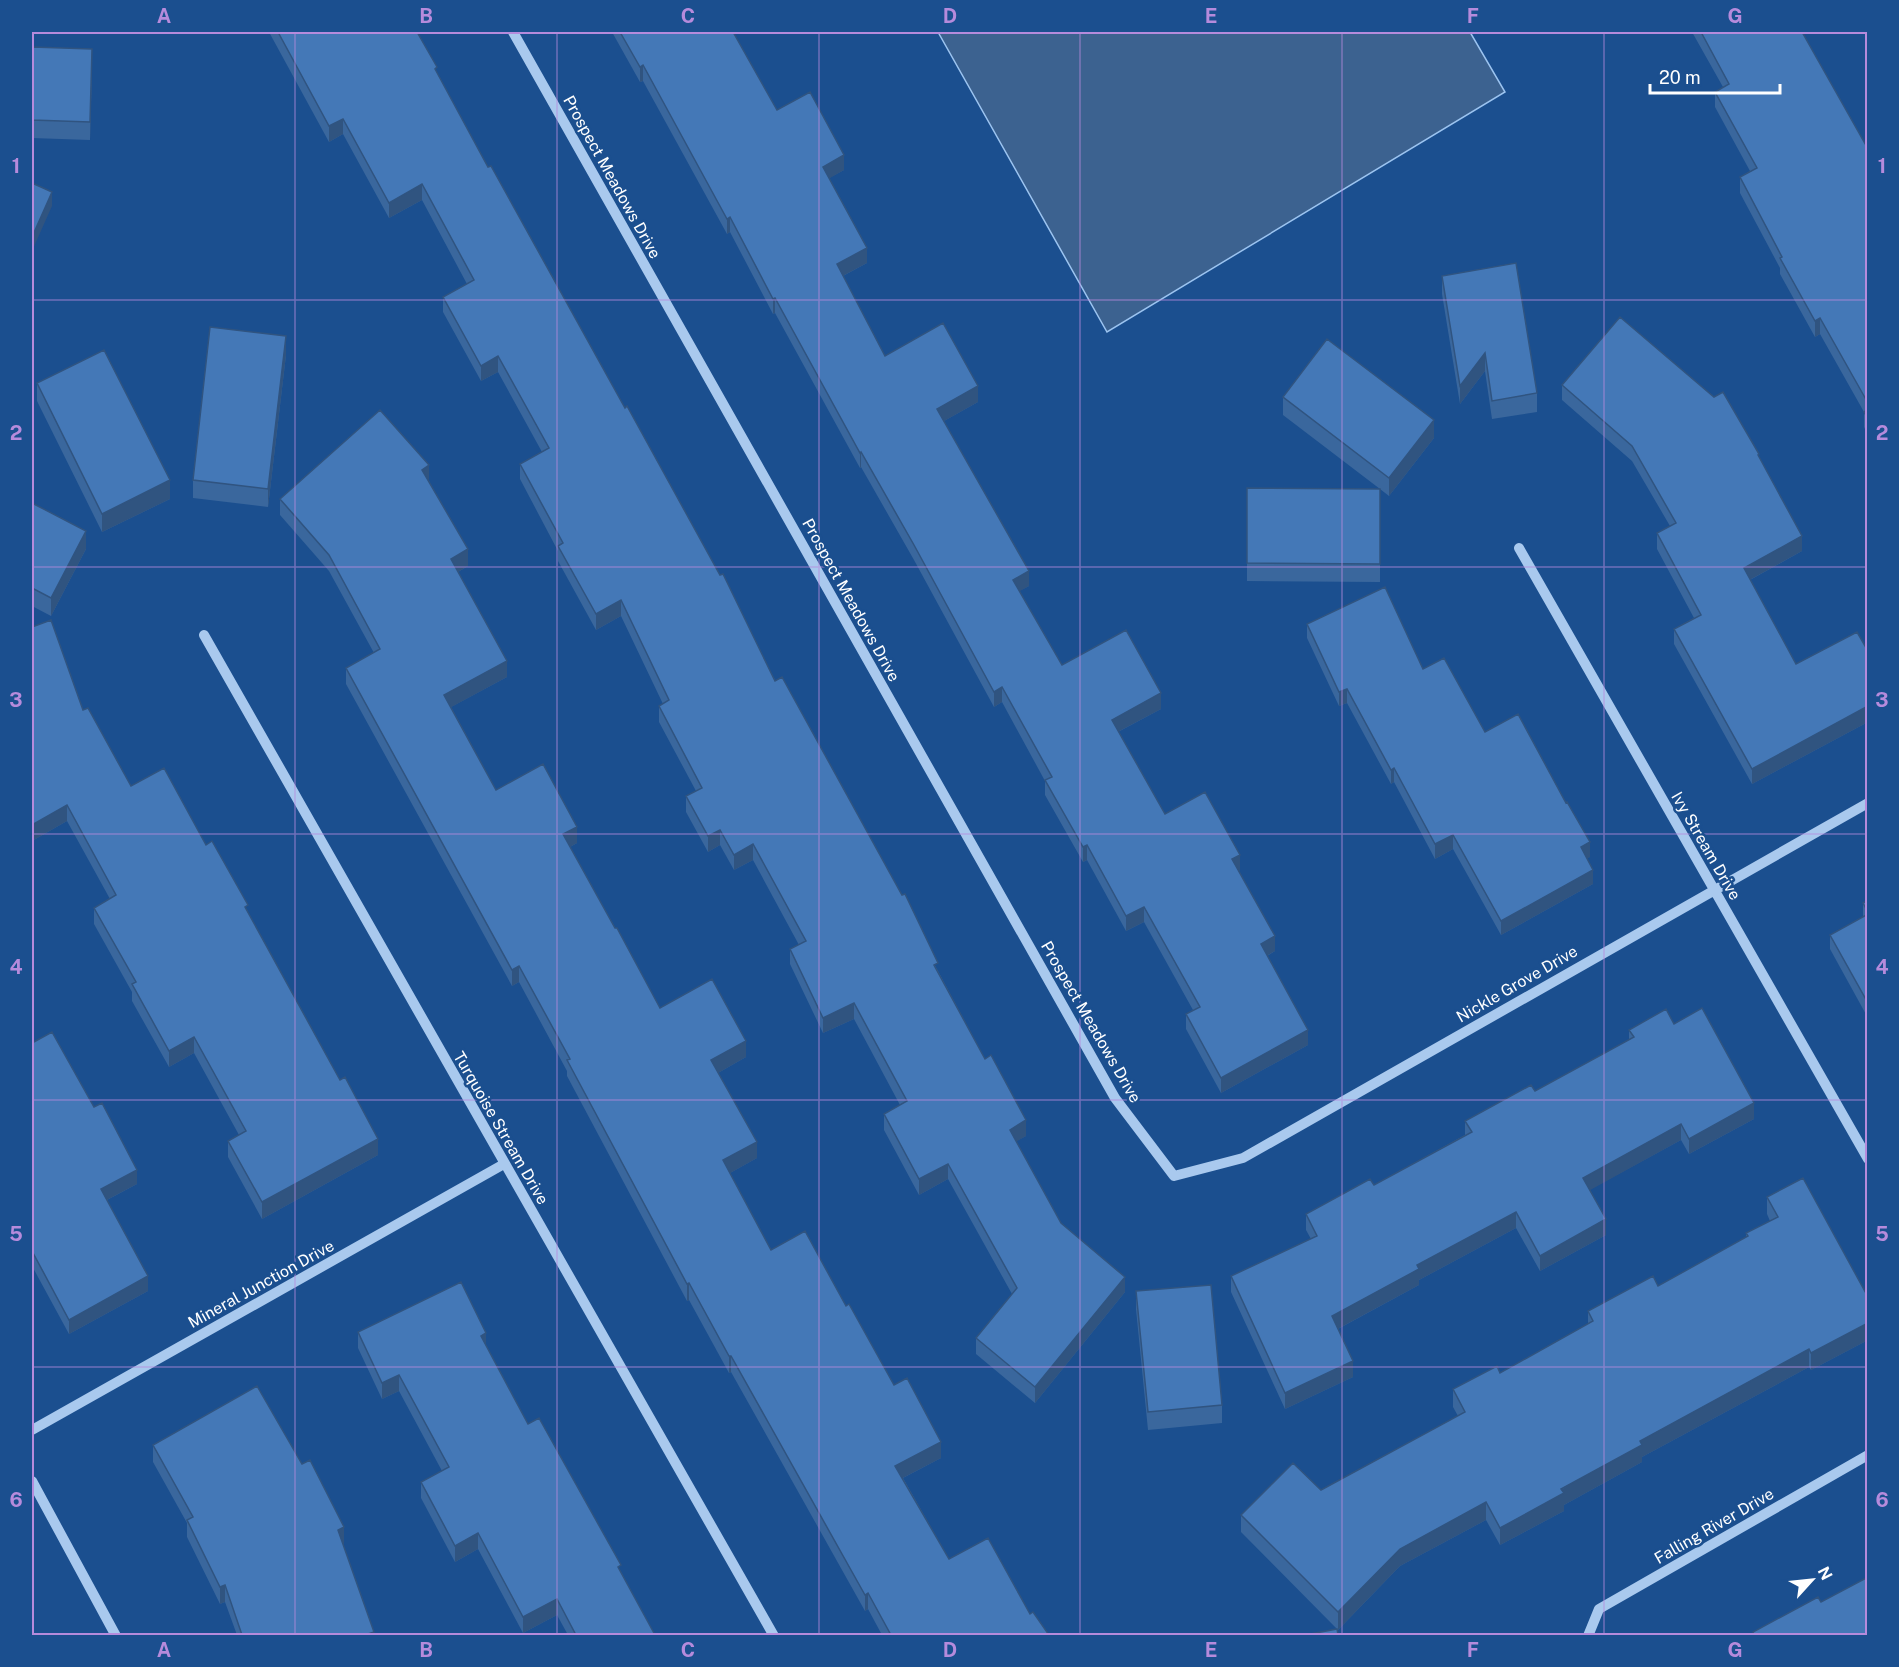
<svg xmlns="http://www.w3.org/2000/svg" width="1899" height="1667" viewBox="0 0 1899 1667" font-family="'Public Sans',sans-serif">
	<style>
		.water { fill: #3c6290; stroke: #9cc4f0; stroke-width: 1.5 }
		.lines { fill: none; stroke-linecap: round; stroke-linejoin: round }
		.minor { stroke: #a9c9ee; stroke-width: 10 }
		.wall { fill: #3a679d }
		.shaded-wall { fill: #305480 }
		.building { fill: #4478b7; stroke: #305480; stroke-width: 1.5 }
		.grid { fill: none; stroke: #b68bdc; stroke-width: 1.5; stroke-opacity: 0.55 }
		.labels { text-anchor: middle; dominant-baseline: central; stroke-width: 5; stroke-linejoin: round; paint-order: stroke }
		.street-label { font-size: 16px; fill: #fff; stroke: #1b4f8f }
		.neatline { fill: none; stroke: #b68bdc; stroke-width: 2 }
		.grid-label { font-size: 20px; text-anchor: middle; font-weight: bold; fill: #b68bdc }
	</style>
	<rect width="100%" height="100%" fill="#1b4f8f"/>
	<path class="water" d="M 938,32 L 1470,32 L 1505,92 L 1107,332 Z"/>
	<g class="lines">
		<path class="minor" d="M 513,32 L 1115,1098 L 1174,1176 L 1243,1158 L 1868,803
			M 1519,548 L 1868,1159
			M 204,635 L 774,1636
			M 32,1430 L 504,1164
			M 32,1481 L 116,1636
			M 1588,1636 L 1599,1609 L 1868,1455"/>
	</g>
	<path class="wall" d="M 269,32 L 417,32 L 437,73 L 488,167 L 938,971 L 1026,1136 L 1016,1141 L 1061,1223 L 1125,1292 L 1035,1403 L 976,1354 L 976,1338 L 1012,1294 L 948,1179 L 919,1195 L 884,1130 L 884,1114 L 900,1105 L 854,1019 L 823,1033 L 790,964 L 790,949 L 799,945 L 753,860 L 734,870 L 720,845 L 708,852 L 686,812 L 686,796 L 696,791 L 659,722 L 659,706 L 663,704 L 621,616 L 596,630 L 558,561 L 558,551 L 520,479 L 520,464 L 542,452 L 498,372 L 481,381 L 443,312 L 443,297 L 467,284 L 422,200 L 389,218 L 343,134 L 329,142 Z
		M 612,32 L 733,32 L 777,110 L 844,170 L 829,178 L 867,263 L 843,276 L 885,356 L 978,402 L 944,421 L 1029,586 L 1019,591 L 1062,665 L 1161,709 L 1118,732 L 1165,814 L 1240,870 L 1238,871 L 1275,951 L 1267,956 L 1308,1045 L 1221,1093 L 1186,1029 L 1186,1014 L 1193,1010 L 1144,922 L 1126,931 L 1087,860 L 1083,862 L 1045,795 L 1045,781 L 1002,702 L 994,707 L 914,560 L 861,467 L 860,468 L 775,313 L 773,314 L 730,232 L 727,234 L 643,81 L 640,82 Z
		M 1692,32 L 1802,32 L 1868,149 L 1868,435 L 1864,427 L 1864,412 L 1820,334 L 1815,337 L 1780,274 L 1780,268 L 1740,193 L 1740,177 L 1750,171 L 1715,107 L 1715,92 L 1723,87 Z
		M 32,47 L 92,67 L 90,140 L 32,138 Z
		M 1442,276 L 1537,393 L 1537,412 L 1492,419 L 1485,371 L 1460,404 L 1442,294 Z
		M 286,355 L 268,507 L 193,498 L 193,480 Z
		M 37,383 L 170,499 L 102,532 L 37,401 Z
		M 1562,385 L 1759,457 L 1802,551 L 1750,580 L 1796,664 L 1868,651 L 1868,722 L 1752,784 L 1674,644 L 1674,629 L 1694,618 L 1657,549 L 1657,533 L 1670,526 L 1632,461 L 1562,400 Z
		M 1283,397 L 1434,438 L 1389,496 L 1380,489 L 1380,582 L 1247,581 L 1247,488 L 1380,489 L 1283,415 Z
		M 429,481 L 468,566 L 458,572 L 507,677 L 451,707 L 496,790 L 577,843 L 570,847 L 660,1008 L 746,1057 L 718,1073 L 757,1158 L 730,1173 L 771,1250 L 846,1306 L 894,1385 L 941,1458 L 903,1478 L 949,1559 L 1030,1614 L 1049,1635 L 882,1635 L 868,1609 L 865,1611 L 731,1372 L 729,1373 L 689,1300 L 687,1301 L 567,1076 L 567,1071 L 519,982 L 512,986 L 346,684 L 346,668 L 374,653 L 329,571 L 280,515 L 280,499 Z
		M 32,503 L 86,549 L 51,616 L 32,606 Z
		M 1307,624 L 1423,669 L 1485,732 L 1590,857 L 1587,858 L 1593,884 L 1501,935 L 1453,849 L 1435,859 L 1394,782 L 1391,784 L 1347,703 L 1339,706 L 1307,638 Z
		M 32,627 L 131,786 L 206,845 L 248,913 L 378,1155 L 262,1219 L 228,1157 L 228,1141 L 239,1135 L 194,1053 L 169,1067 L 132,1001 L 132,992 L 94,924 L 94,908 L 110,899 L 67,821 L 32,841 Z
		M 1868,900 L 1868,1018 L 1830,949 L 1830,935 L 1863,917 L 1863,903 Z
		M 1674,1024 L 1754,1119 L 1689,1154 L 1681,1140 L 1589,1190 L 1606,1235 L 1540,1271 L 1516,1228 L 1419,1280 L 1419,1285 L 1338,1329 L 1353,1377 L 1285,1409 L 1231,1292 L 1231,1276 L 1311,1239 L 1306,1230 L 1306,1214 L 1374,1185 L 1465,1135 L 1465,1121 L 1535,1091 L 1629,1040 L 1629,1030 Z
		M 32,1043 L 94,1107 L 137,1184 L 107,1200 L 148,1291 L 69,1334 L 32,1266 Z
		M 1767,1197 L 1868,1297 L 1868,1340 L 1811,1370 L 1809,1367 L 1642,1457 L 1642,1462 L 1564,1505 L 1564,1511 L 1500,1545 L 1486,1520 L 1400,1566 L 1338,1630 L 1241,1532 L 1241,1515 L 1321,1490 L 1458,1416 L 1453,1407 L 1453,1389 L 1500,1373 L 1588,1324 L 1588,1311 L 1658,1286 L 1746,1237 L 1746,1233 L 1770,1221 L 1767,1214 Z
		M 1136,1291 L 1222,1405 L 1222,1423 L 1148,1430 L 1136,1309 Z
		M 358,1332 L 486,1345 L 528,1424 L 621,1572 L 655,1635 L 568,1635 L 557,1615 L 523,1633 L 478,1549 L 455,1562 L 421,1498 L 421,1482 L 442,1471 L 399,1391 L 382,1399 L 358,1348 Z
		M 153,1445 L 344,1544 L 343,1544 L 374,1635 L 237,1635 L 225,1602 L 220,1604 L 187,1537 L 187,1523 L 153,1462 Z"/>
	<path class="shaded-wall" d="M 92,49 L 92,67 L 90,140 L 90,122 Z
		M 643,65 L 643,81 L 640,82 L 640,67 Z
		M 343,119 L 343,134 L 329,142 L 329,126 Z
		M 844,155 L 844,170 L 823,182 L 823,167 Z
		M 422,184 L 422,200 L 389,218 L 389,203 Z
		M 52,192 L 52,206 L 32,251 L 32,237 Z
		M 730,217 L 730,232 L 727,234 L 727,219 Z
		M 867,248 L 867,263 L 837,279 L 837,264 Z
		M 775,298 L 775,313 L 773,314 L 773,299 Z
		M 1820,318 L 1820,334 L 1815,337 L 1815,321 Z
		M 286,336 L 286,355 L 268,507 L 268,489 Z
		M 1485,353 L 1485,371 L 1460,404 L 1460,386 Z
		M 498,356 L 498,372 L 481,381 L 481,366 Z
		M 978,386 L 978,402 L 937,425 L 937,409 Z
		M 1434,420 L 1434,438 L 1389,496 L 1389,478 Z
		M 861,452 L 861,467 L 860,468 L 860,453 Z
		M 429,465 L 429,481 L 422,470 Z
		M 170,480 L 170,499 L 102,532 L 102,514 Z
		M 86,531 L 86,549 L 51,616 L 51,598 Z
		M 1802,536 L 1802,551 L 1744,583 L 1744,568 Z
		M 468,549 L 468,566 L 451,576 L 451,559 Z
		M 1029,571 L 1029,586 L 1013,595 L 1013,580 Z
		M 621,600 L 621,616 L 596,630 L 596,614 Z
		M 507,661 L 507,677 L 444,711 L 444,695 Z
		M 1002,687 L 1002,702 L 994,707 L 994,692 Z
		M 1347,689 L 1347,703 L 1339,706 L 1339,692 Z
		M 1161,693 L 1161,709 L 1112,735 L 1112,720 Z
		M 1868,706 L 1868,722 L 1752,784 L 1752,769 Z
		M 1394,768 L 1394,782 L 1391,784 L 1391,770 Z
		M 67,805 L 67,821 L 32,841 L 32,825 Z
		M 577,827 L 577,843 L 563,851 L 563,834 Z
		M 720,830 L 720,845 L 708,852 L 708,836 Z
		M 1453,835 L 1453,849 L 1435,859 L 1435,844 Z
		M 1590,842 L 1590,857 L 1581,862 L 1581,847 Z
		M 753,844 L 753,860 L 734,870 L 734,855 Z
		M 1087,845 L 1087,860 L 1083,862 L 1083,847 Z
		M 1240,855 L 1240,870 L 1232,874 L 1232,859 Z
		M 1593,870 L 1593,884 L 1501,935 L 1501,921 Z
		M 1144,907 L 1144,922 L 1126,931 L 1126,916 Z
		M 1275,936 L 1275,951 L 1261,959 L 1261,944 Z
		M 519,966 L 519,982 L 512,986 L 512,970 Z
		M 854,1003 L 854,1019 L 823,1033 L 823,1018 Z
		M 1308,1030 L 1308,1045 L 1221,1093 L 1221,1078 Z
		M 194,1037 L 194,1053 L 169,1067 L 169,1051 Z
		M 746,1041 L 746,1057 L 711,1077 L 711,1060 Z
		M 1754,1103 L 1754,1119 L 1689,1154 L 1689,1139 Z
		M 1026,1120 L 1026,1136 L 1010,1145 L 1010,1130 Z
		M 1681,1124 L 1681,1140 L 1583,1194 L 1583,1178 Z
		M 378,1139 L 378,1155 L 262,1219 L 262,1202 Z
		M 757,1142 L 757,1158 L 723,1177 L 723,1160 Z
		M 948,1164 L 948,1179 L 919,1195 L 919,1179 Z
		M 137,1170 L 137,1184 L 101,1203 L 101,1189 Z
		M 1516,1212 L 1516,1228 L 1419,1280 L 1419,1285 L 1332,1332 L 1332,1316 L 1417,1265 Z
		M 1606,1219 L 1606,1235 L 1540,1271 L 1540,1256 Z
		M 148,1276 L 148,1291 L 69,1334 L 69,1320 Z
		M 1125,1277 L 1125,1292 L 1035,1403 L 1035,1387 Z
		M 689,1283 L 689,1300 L 687,1301 L 687,1284 Z
		M 1868,1323 L 1868,1340 L 1811,1370 L 1811,1353 Z
		M 486,1333 L 486,1349 L 481,1336 Z
		M 1809,1349 L 1809,1367 L 1642,1457 L 1642,1462 L 1564,1505 L 1564,1511 L 1500,1545 L 1500,1528 L 1640,1441 Z
		M 729,1356 L 731,1356 L 731,1372 L 729,1373 Z
		M 1353,1361 L 1353,1377 L 1285,1409 L 1285,1393 Z
		M 399,1375 L 399,1391 L 382,1399 L 382,1383 Z
		M 941,1442 L 941,1458 L 895,1482 L 895,1466 Z
		M 1486,1502 L 1486,1520 L 1400,1566 L 1338,1630 L 1338,1612 L 1400,1549 Z
		M 344,1527 L 344,1544 L 338,1547 L 338,1530 Z
		M 478,1533 L 478,1549 L 455,1562 L 455,1546 Z
		M 225,1585 L 225,1602 L 220,1604 L 220,1587 Z
		M 868,1593 L 868,1609 L 865,1611 L 865,1595 Z
		M 557,1599 L 557,1615 L 523,1633 L 523,1617 Z"/>
	<path class="building" d="M 278,32 L 417,32 L 437,67 L 435,69 L 488,167 L 491,166 L 625,408 L 627,406 L 720,575 L 723,574 L 775,681 L 782,677 L 902,895 L 905,894 L 938,963 L 934,965 L 985,1059 L 991,1055 L 1026,1120 L 1010,1130 L 1061,1223 L 1125,1277 L 1035,1387 L 976,1338 L 1017,1288 L 948,1164 L 919,1179 L 884,1114 L 907,1101 L 854,1003 L 823,1018 L 790,949 L 806,941 L 753,844 L 734,855 L 720,830 L 708,836 L 686,796 L 702,788 L 659,706 L 669,700 L 621,600 L 596,614 L 558,546 L 563,543 L 520,464 L 549,448 L 498,356 L 481,366 L 443,297 L 474,280 L 422,184 L 389,203 L 343,119 L 329,126 Z
		M 620,32 L 733,32 L 777,110 L 810,92 L 844,155 L 823,167 L 867,248 L 837,264 L 885,356 L 943,323 L 978,386 L 937,409 L 1029,571 L 1013,580 L 1062,665 L 1126,630 L 1161,693 L 1112,720 L 1165,814 L 1205,792 L 1240,855 L 1232,859 L 1275,936 L 1261,944 L 1308,1030 L 1221,1078 L 1186,1014 L 1200,1007 L 1144,907 L 1126,916 L 1087,845 L 1083,847 L 1045,780 L 1052,777 L 1002,687 L 994,692 L 914,545 L 861,452 L 860,453 L 775,298 L 773,299 L 730,217 L 727,219 L 643,65 L 640,67 Z
		M 1701,32 L 1802,32 L 1868,149 L 1868,403 L 1820,318 L 1815,321 L 1780,258 L 1782,257 L 1740,177 L 1757,168 L 1715,92 L 1729,84 Z
		M 32,47 L 92,49 L 90,122 L 32,120 Z
		M 32,183 L 52,192 L 32,237 Z
		M 1516,263 L 1537,393 L 1492,401 L 1485,353 L 1460,386 L 1442,276 Z
		M 1620,317 L 1714,397 L 1723,392 L 1759,454 L 1758,455 L 1802,536 L 1744,568 L 1796,664 L 1857,632 L 1868,651 L 1868,706 L 1752,769 L 1674,629 L 1701,615 L 1657,533 L 1676,523 L 1632,446 L 1562,385 Z
		M 210,327 L 286,336 L 268,489 L 193,480 Z
		M 1327,339 L 1434,420 L 1389,478 L 1283,397 Z
		M 104,350 L 170,480 L 102,514 L 37,383 Z
		M 1868,409 L 1868,419 L 1864,412 Z
		M 380,410 L 429,465 L 422,470 L 468,549 L 451,559 L 507,661 L 444,695 L 496,790 L 543,764 L 577,827 L 563,834 L 615,928 L 617,928 L 660,1008 L 712,979 L 746,1041 L 711,1060 L 757,1142 L 723,1160 L 771,1250 L 805,1231 L 846,1306 L 849,1304 L 894,1385 L 907,1378 L 941,1442 L 895,1466 L 949,1559 L 988,1538 L 1030,1614 L 1033,1612 L 1049,1635 L 891,1635 L 868,1593 L 865,1595 L 731,1356 L 729,1356 L 689,1283 L 687,1284 L 567,1060 L 570,1059 L 519,966 L 512,970 L 346,668 L 380,649 L 329,555 L 280,499 Z
		M 1247,488 L 1380,489 L 1380,564 L 1247,563 Z
		M 32,503 L 86,531 L 51,598 L 32,588 Z
		M 1385,587 L 1423,669 L 1444,658 L 1485,732 L 1518,714 L 1566,803 L 1567,802 L 1590,842 L 1581,847 L 1593,870 L 1501,921 L 1453,835 L 1435,844 L 1394,768 L 1391,770 L 1347,689 L 1339,692 L 1307,624 Z
		M 51,620 L 83,710 L 88,708 L 131,786 L 164,768 L 206,845 L 212,841 L 248,905 L 245,907 L 340,1080 L 345,1077 L 378,1139 L 262,1202 L 228,1141 L 246,1131 L 194,1037 L 169,1051 L 132,984 L 136,982 L 94,908 L 116,895 L 67,805 L 32,825 L 32,627 Z
		M 1868,900 L 1868,912 L 1863,903 Z
		M 1868,914 L 1868,1003 L 1830,935 Z
		M 1702,1008 L 1754,1103 L 1689,1139 L 1681,1124 L 1583,1178 L 1606,1219 L 1540,1256 L 1516,1212 L 1417,1265 L 1419,1269 L 1332,1316 L 1353,1361 L 1285,1393 L 1231,1276 L 1317,1236 L 1306,1214 L 1370,1179 L 1374,1185 L 1472,1132 L 1465,1121 L 1531,1085 L 1535,1091 L 1634,1037 L 1629,1030 L 1666,1009 L 1674,1024 Z
		M 52,1032 L 94,1107 L 102,1103 L 137,1170 L 101,1189 L 148,1276 L 69,1320 L 32,1251 L 32,1043 Z
		M 1803,1178 L 1868,1297 L 1868,1323 L 1811,1353 L 1809,1349 L 1640,1441 L 1642,1445 L 1561,1489 L 1564,1493 L 1500,1528 L 1486,1502 L 1400,1549 L 1338,1612 L 1241,1515 L 1293,1463 L 1321,1490 L 1465,1412 L 1453,1389 L 1497,1366 L 1500,1373 L 1593,1321 L 1588,1311 L 1653,1276 L 1658,1286 L 1748,1236 L 1746,1233 L 1778,1217 L 1767,1197 Z
		M 461,1282 L 486,1333 L 481,1336 L 528,1424 L 539,1418 L 621,1565 L 618,1567 L 655,1635 L 576,1635 L 557,1599 L 523,1617 L 478,1533 L 455,1546 L 421,1482 L 449,1467 L 399,1375 L 382,1383 L 358,1332 Z
		M 1211,1285 L 1222,1405 L 1148,1412 L 1136,1291 Z
		M 257,1386 L 302,1464 L 310,1460 L 344,1527 L 338,1530 L 374,1632 L 365,1635 L 242,1635 L 225,1585 L 220,1587 L 187,1520 L 193,1517 L 153,1445 Z
		M 1868,1577 L 1868,1635 L 1754,1635 L 1753,1632 L 1818,1597 L 1821,1602 Z
		M 1337,1629 L 1338,1635 L 1305,1635 Z"/>
	<path class="grid" d="M 295,32 L 295,1636M 557,32 L 557,1636M 819,32 L 819,1636M 1080,32 L 1080,1636M 1342,32 L 1342,1636M 1604,32 L 1604,1636M 32,300 L 1868,300M 32,567 L 1868,567M 32,834 L 1868,834M 32,1100 L 1868,1100M 32,1367 L 1868,1367"/>
	<g class="labels">
		<g class="street-label">
			<text transform="translate(612 177) rotate(61)">Prospect Meadows Drive</text>
			<text transform="translate(851 600) rotate(61)">Prospect Meadows Drive</text>
			<text transform="translate(1706 846) rotate(60)">Ivy Stream Drive</text>
			<text transform="translate(1517 984) rotate(-30)">Nickle Grove Drive</text>
			<text transform="translate(1091 1022) rotate(60)">Prospect Meadows Drive</text>
			<text transform="translate(501 1128) rotate(60)">Turquoise Stream Drive</text>
			<text transform="translate(261 1284) rotate(-29)">Mineral Junction Drive</text>
			<text transform="translate(1714 1526) rotate(-30)">Falling River Drive</text>
		</g>
	</g>
	<rect width="1899" height="1667" fill="none" stroke="#1b4f8f" stroke-width="66"/>
	<g transform="translate(1812 1580) rotate(63)" stroke="#1b4f8f" stroke-width="4.5" paint-order="stroke">
	<path d="M0-4.5L10 22L0 15L-10 22Z" fill="#ffffff"/>
	<text y="-9" font-size="16" font-weight="bold" text-anchor="middle" fill="#ffffff">N</text>
	</g>
	<path d="M1650 84v9h130v-9" fill="none" stroke="#ffffff" stroke-width="3"/>
	<text x="1659" y="84" font-size="18" fill="#ffffff" stroke="#1b4f8f" stroke-width="4.5" paint-order="stroke">20 m</text>
	<rect x="33" y="33" width="1833" height="1601" class="neatline"/>
	<g class="grid-label">
		<text x="164" y="23">A</text>
		<text x="426" y="23">B</text>
		<text x="688" y="23">C</text>
		<text x="950" y="23">D</text>
		<text x="1211" y="23">E</text>
		<text x="1473" y="23">F</text>
		<text x="1735" y="23">G</text>
		<text x="16" y="173">1</text>
		<text x="1882" y="173">1</text>
		<text x="16" y="440">2</text>
		<text x="1882" y="440">2</text>
		<text x="16" y="707">3</text>
		<text x="1882" y="707">3</text>
		<text x="16" y="974">4</text>
		<text x="1882" y="974">4</text>
		<text x="16" y="1241">5</text>
		<text x="1882" y="1241">5</text>
		<text x="16" y="1507">6</text>
		<text x="1882" y="1507">6</text>
		<text x="164" y="1657">A</text>
		<text x="426" y="1657">B</text>
		<text x="688" y="1657">C</text>
		<text x="950" y="1657">D</text>
		<text x="1211" y="1657">E</text>
		<text x="1473" y="1657">F</text>
		<text x="1735" y="1657">G</text>
	</g>
</svg>
